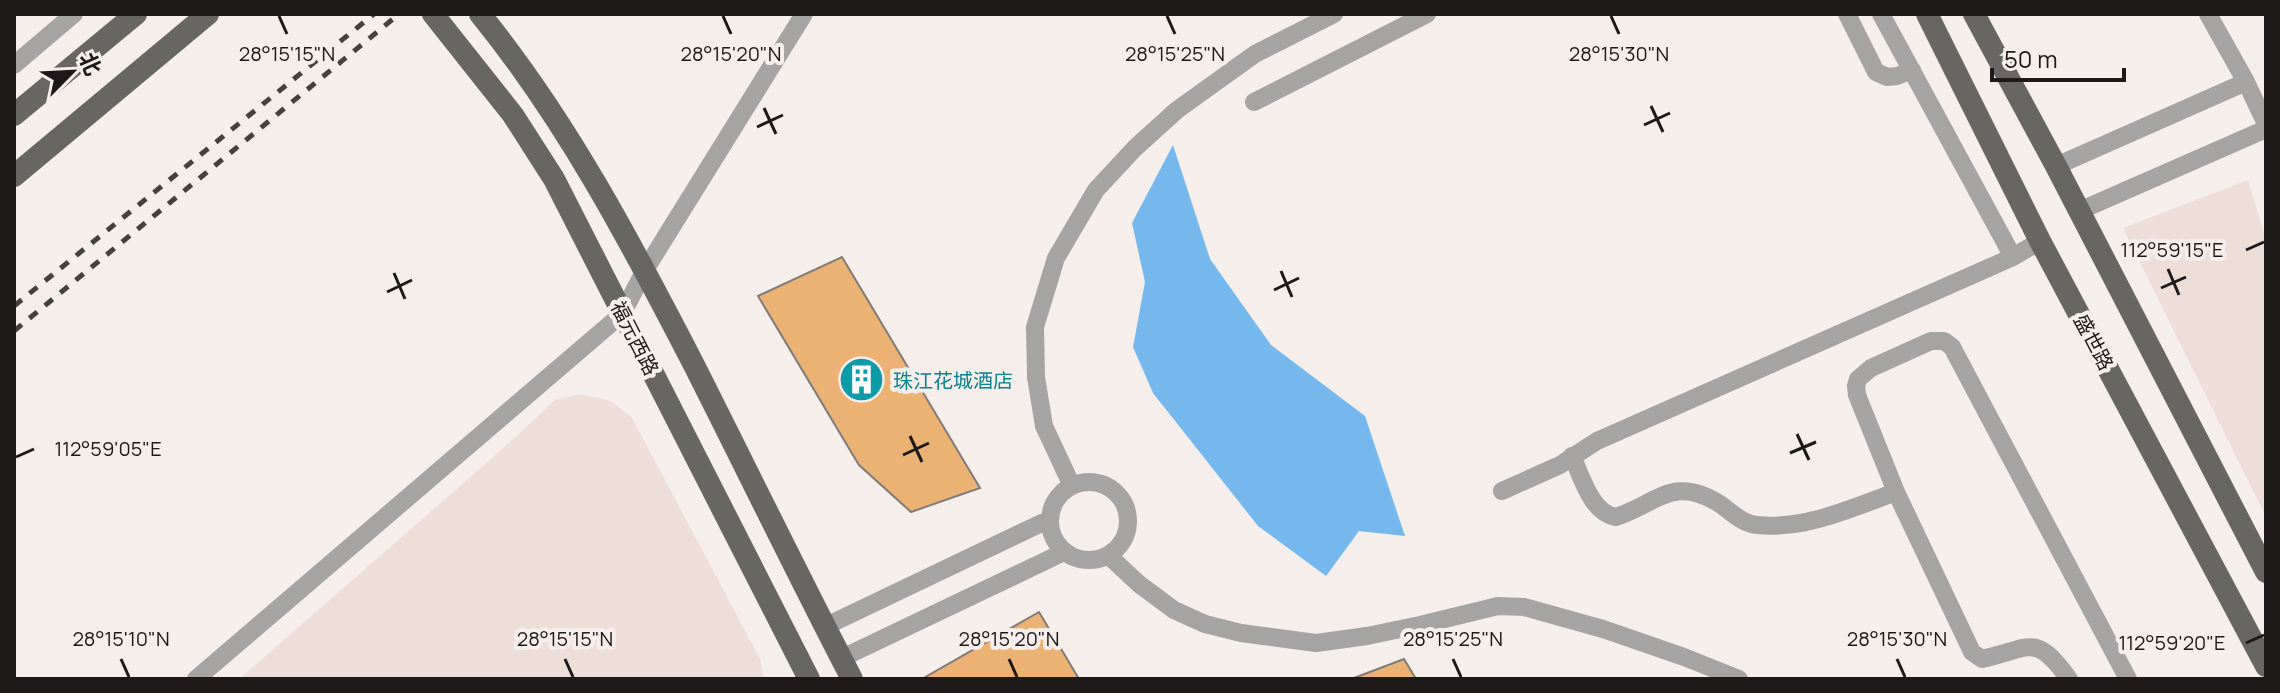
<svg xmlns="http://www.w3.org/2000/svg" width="2280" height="693" viewBox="0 0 2280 693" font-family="Manrope,'Noto Sans SC',sans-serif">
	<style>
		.built { fill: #edded8 }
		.water { fill: #75b8ee }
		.building { fill: #ebb274; stroke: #807c78; stroke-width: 2 }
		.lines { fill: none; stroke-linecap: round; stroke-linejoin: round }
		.minor { stroke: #a5a4a2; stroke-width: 18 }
		.major { stroke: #686662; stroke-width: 22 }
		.rail { stroke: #44413f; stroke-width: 5; stroke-dasharray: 10 10; stroke-linecap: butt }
		.ticks { fill: none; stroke: #1c1918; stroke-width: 3 }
		.labels { text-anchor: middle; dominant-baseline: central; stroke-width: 8; stroke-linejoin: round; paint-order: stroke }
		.street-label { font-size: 20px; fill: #1c1918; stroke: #f5eeeb }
		.culture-label { font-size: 20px; fill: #0d838f; stroke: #f5eeeb; text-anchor: start }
		.ticks-label { font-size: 20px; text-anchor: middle; fill: #1c1918; stroke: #f5eeeb; stroke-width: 8; stroke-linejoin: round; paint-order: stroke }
	</style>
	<rect width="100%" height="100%" fill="#f5eeeb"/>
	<path class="built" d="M 2248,180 L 2266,240 L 2266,517 L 2123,228 Z
		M 580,394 L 611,401 L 632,418 L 760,659 L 764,679 L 239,679 L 499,452 L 555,400 Z"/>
	<path class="water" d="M 1173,145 L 1210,259 L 1271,345 L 1365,416 L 1405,536 L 1359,531 L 1326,576 L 1258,526 L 1153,393 L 1133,347 L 1145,282 L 1132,223 Z"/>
	<path class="building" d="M 842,257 L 980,488 L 911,512 L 859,465 L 758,296 Z
		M 1039,612 L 1079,679 L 922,679 Z
		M 1404,659 L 1416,679 L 1355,679 L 1354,678 Z"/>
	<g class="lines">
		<path class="minor" d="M 1847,14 L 1876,72 L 1887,77 L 1897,76 L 1912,70
			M 1881,14 L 2013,257
			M 2208,14 L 2246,82 L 2266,124
			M 14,65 L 74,14
			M 1254,102 L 1427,14
			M 2056,166 L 2246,82
			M 2079,211 L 2266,129
			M 1572,456 C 1582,477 1591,513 1616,517 C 1659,502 1674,475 1720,504 C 1731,512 1743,524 1757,525 C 1805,530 1852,508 1896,492
			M1050 521a39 39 0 1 1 78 0a39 39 0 1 1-78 0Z
			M 1072,486 L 1044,426 L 1036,377 L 1035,327 L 1056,258 L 1096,190 L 1135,148 L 1177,110 L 1255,54 L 1334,14
			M 1502,491 L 1560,465 L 1597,441 L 2013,257 L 2040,241
			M 1109,556 L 1139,584 L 1174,610 L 1205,624 L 1241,633 L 1316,643 L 1367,636 L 1420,625 L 1498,606 L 1524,607 L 1603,629 L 1684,657 L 1739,679
			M 826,626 L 1050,519
			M 842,658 L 1064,552
			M 196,679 L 622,314 L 645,270 L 804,14
			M 2069,679 C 2034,631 2030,649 1982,659 L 1972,652 L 1896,492 L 1857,395 L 1856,386 L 1858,379 L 1871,368 L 1931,341 L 1944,341 L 1952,347 L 2128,679"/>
		<path class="major" d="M 433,14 L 513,115 L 554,179 L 809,679
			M 480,14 C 567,121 631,243 694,365 C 747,470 798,575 852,679
			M 1927,14 L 2040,241 L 2266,666
			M 1974,14 L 2056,166 L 2266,572
			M 14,115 L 136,14
			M 14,176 L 208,14"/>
		<path class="rail" d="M 14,306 L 374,14
			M 14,331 L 399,14"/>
	</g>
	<path class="ticks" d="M 279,16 L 287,34M 723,16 L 731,34M 1167,16 L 1175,34M 1611,16 L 1619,34M 1651,106 L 1663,132M 764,108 L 776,134M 1644,125 L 1670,113M 757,127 L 783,115M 2246,250 L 2264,242M 2168,269 L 2179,295M 1281,271 L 1292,297M 394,273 L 405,299M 2161,288 L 2186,277M 1274,290 L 1299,278M 387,292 L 412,280M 1797,434 L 1809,460M 910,436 L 922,462M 1790,453 L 1816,442M 903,455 L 929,443M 16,457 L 34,449M 2246,643 L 2264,635M 121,659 L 129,677M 565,659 L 573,677M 1009,659 L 1017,677M 1453,659 L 1461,677M 1897,659 L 1905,677"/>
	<defs>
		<symbol id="building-disc" viewBox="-11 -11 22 22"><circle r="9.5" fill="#0f9aa8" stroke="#f5eeeb"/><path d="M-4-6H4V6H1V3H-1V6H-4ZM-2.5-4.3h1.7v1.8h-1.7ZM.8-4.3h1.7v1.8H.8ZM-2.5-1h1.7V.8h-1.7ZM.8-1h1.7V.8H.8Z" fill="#fff"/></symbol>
	</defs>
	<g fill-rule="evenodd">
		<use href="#building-disc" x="836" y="354" width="51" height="51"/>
	</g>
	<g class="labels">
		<g class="street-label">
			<text transform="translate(635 338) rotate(63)">福元西路</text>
			<text transform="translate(2094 342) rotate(62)">盛世路</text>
		</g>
		<g class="culture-label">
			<text x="893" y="380">珠江花城酒店</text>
		</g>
	</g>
	<g class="ticks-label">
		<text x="287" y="61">28°15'15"N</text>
		<text x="731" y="61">28°15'20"N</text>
		<text x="1175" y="61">28°15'25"N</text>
		<text x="1619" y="61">28°15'30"N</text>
		<text x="2172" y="257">112°59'15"E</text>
		<text x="108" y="456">112°59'05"E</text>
		<text x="121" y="646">28°15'10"N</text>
		<text x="565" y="646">28°15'15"N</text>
		<text x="1009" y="646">28°15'20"N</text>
		<text x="1453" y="646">28°15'25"N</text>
		<text x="1897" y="646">28°15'30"N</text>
		<text x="2172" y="650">112°59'20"E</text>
	</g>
	<rect width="2280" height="693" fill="none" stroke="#1c1918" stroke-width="32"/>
	<g transform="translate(72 72) rotate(66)" stroke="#f5eeeb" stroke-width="6" paint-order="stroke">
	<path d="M0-6L14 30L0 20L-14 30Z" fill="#1c1918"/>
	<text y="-12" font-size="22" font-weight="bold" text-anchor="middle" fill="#1c1918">北</text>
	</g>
	<path d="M1992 68v12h132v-12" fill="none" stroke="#1c1918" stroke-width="4"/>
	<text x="2004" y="68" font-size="24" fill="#1c1918" stroke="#f5eeeb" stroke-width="6" paint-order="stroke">50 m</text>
</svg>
